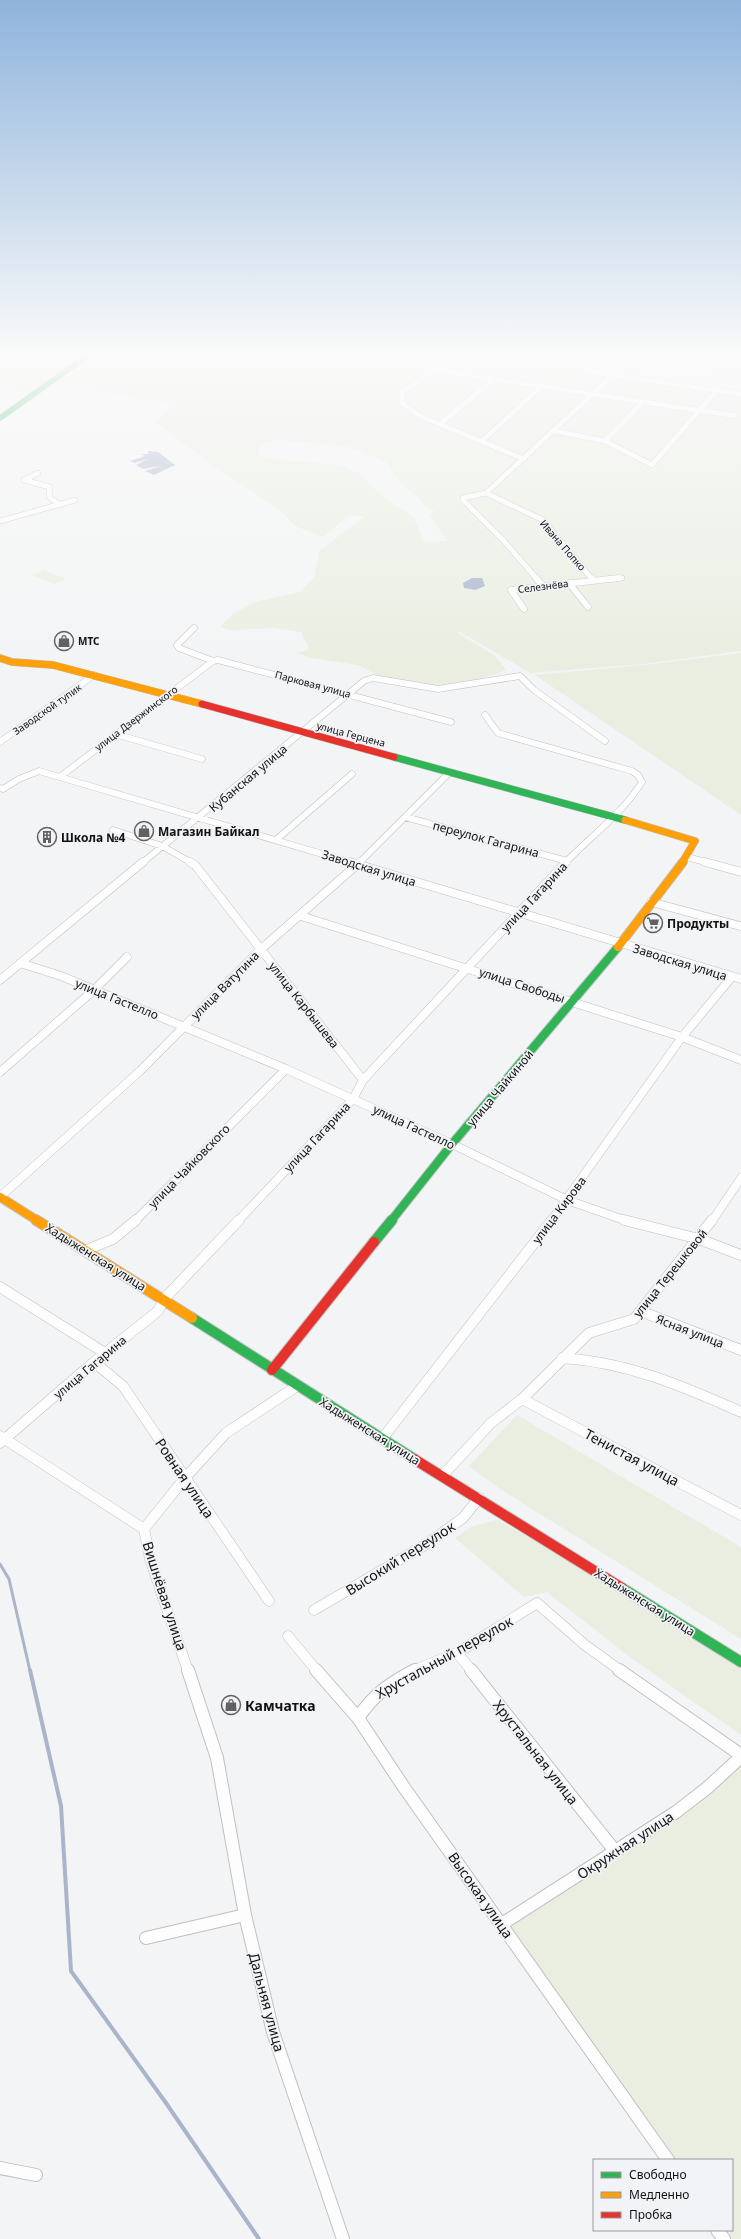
<svg xmlns="http://www.w3.org/2000/svg" width="741" height="2239" viewBox="0 0 741 2239" font-family="'Noto Sans',sans-serif">
	<style>
		.green { fill: #e9eee1; fill-rule: evenodd }
		.water { fill: #aab4cb }
		.lines { fill: none; stroke-linecap: round; stroke-linejoin: round }
		.stream-far1 { stroke: #aab4cb; stroke-width: 3 }
		.stream { stroke: #aab4cb; stroke-width: 4 }
		.street-far4-casing { stroke: #bfc0c1; stroke-width: 6 }
		.street-far3-casing { stroke: #bfc0c1; stroke-width: 7 }
		.street-far2-casing { stroke: #bfc0c1; stroke-width: 9 }
		.street-far1-casing { stroke: #bfc0c1; stroke-width: 11 }
		.street-casing { stroke: #bfc0c1; stroke-width: 14 }
		.fast-far3-casing { stroke: #bfc0c1; stroke-width: 6 }
		.fast-far2-casing { stroke: #bfc0c1; stroke-width: 8 }
		.fast-far1-casing { stroke: #bfc0c1; stroke-width: 10 }
		.fast-casing { stroke: #bfc0c1; stroke-width: 12 }
		.slow-far2-casing { stroke: #bfc0c1; stroke-width: 8 }
		.slow-far1-casing { stroke: #bfc0c1; stroke-width: 10 }
		.slow-casing { stroke: #bfc0c1; stroke-width: 12 }
		.jam-far1-casing { stroke: #bfc0c1; stroke-width: 8 }
		.jam-casing { stroke: #bfc0c1; stroke-width: 12 }
		.street-far4 { stroke: #fdfdfe; stroke-width: 5 }
		.street-far3 { stroke: #fdfdfe; stroke-width: 6 }
		.street-far2 { stroke: #fdfdfe; stroke-width: 8 }
		.street-far1 { stroke: #fdfdfe; stroke-width: 10 }
		.street { stroke: #fdfdfe; stroke-width: 12 }
		.fast-far3 { stroke: #30b455; stroke-width: 5.5 }
		.fast-far2 { stroke: #30b455; stroke-width: 7 }
		.fast-far1 { stroke: #30b455; stroke-width: 8 }
		.fast { stroke: #30b455; stroke-width: 10 }
		.slow-far2 { stroke: #ff9f0a; stroke-width: 7 }
		.slow-far1 { stroke: #ff9f0a; stroke-width: 8 }
		.slow { stroke: #ff9f0a; stroke-width: 10 }
		.jam-far1 { stroke: #e5322d; stroke-width: 7 }
		.jam { stroke: #e5322d; stroke-width: 10 }
		.labels { text-anchor: middle; dominant-baseline: central; stroke-width: 3.5; stroke-linejoin: round; paint-order: stroke }
		.far-street-label { font-size: 10px; fill: #121213; stroke: #f2f3f6 }
		.far-poi-label { font-size: 10px; font-weight: bold; fill: #121213; stroke: #f2f3f6; text-anchor: start }
		.street-label { font-size: 12px; fill: #121213; stroke: #f2f3f6 }
		.poi-label { font-size: 12px; font-weight: bold; fill: #121213; stroke: #f2f3f6; text-anchor: start }
		.near-street-label { font-size: 14px; fill: #121213; stroke: #f2f3f6 }
		.near-poi-label { font-size: 14px; font-weight: bold; fill: #121213; stroke: #f2f3f6; text-anchor: start }
	</style>
	<rect width="100%" height="100%" fill="#f3f4f5"/>
	<path class="green" d="M 0,354 L 84,354 L 30,393 L 20,392 L 0,383 Z
		M 98,354 L 306,354 L 366,362 L 371,360 L 427,369 L 492,358 L 518,356 L 562,365 L 741,394 L 741,651 L 643,664 L 531,673 L 458,631 L 458,633 L 494,655 L 506,670 L 478,680 L 430,686 L 377,675 L 358,665 L 311,658 L 297,653 L 308,650 L 308,645 L 303,638 L 302,632 L 274,628 L 229,630 L 220,627 L 233,614 L 255,602 L 300,592 L 315,576 L 319,551 L 365,516 L 348,516 L 323,537 L 295,526 L 279,509 L 226,475 L 155,422 L 176,404 L 57,385 ZM 278,440 L 347,446 L 386,462 L 398,480 L 428,508 L 434,510 L 430,516 L 447,541 L 425,542 L 412,515 L 389,502 L 360,474 L 342,465 L 268,459 L 258,454 L 260,445 Z
		M 615,354 L 680,354 L 741,372 L 741,382 L 677,362 Z
		M 43,570 L 66,579 L 54,584 L 32,575 Z
		M 741,653 L 741,815 L 535,675 L 644,665 Z
		M 517,1415 L 741,1547 L 741,1639 L 500,1489 L 469,1466 Z
		M 497,1520 L 561,1555 L 741,1668 L 741,1735 L 631,1658 L 547,1592 L 524,1597 L 455,1538 L 473,1526 Z
		M 741,1760 L 741,2239 L 731,2239 L 725,2230 L 732,2230 L 732,2160 L 675,2160 L 507,1925 Z"/>
	<path class="water" d="M 150,451 L 158,452 L 175,465 L 154,475 L 145,471 L 161,466 L 143,469 L 136,465 L 148,459 L 135,463 L 130,461 L 145,456 L 141,454 L 150,454 L 147,452 Z
		M 472,578 L 482,578 L 485,586 L 475,590 L 464,588 L 463,583 Z"/>
	<g class="lines">
		<path class="stream-far1" d="M 0,1564 L 9,1579 L 30,1671"/>
		<path class="stream" d="M 30,1670 L 61,1806 L 71,1971 L 166,2103 L 259,2239"/>
		<defs>
			<path id="street-far4" d="M 338,354 L 425,368 L 450,367 L 483,358 L 520,355 L 606,374 L 741,394
				M 438,370 L 425,376 L 402,392 L 402,403 L 420,416 L 524,459
				M 442,371 L 736,416
				M 440,424 L 494,379
				M 554,431 L 605,441 L 652,465 L 717,390
				M 482,441 L 542,386
				M 605,441 L 643,402
				M 38,473 L 24,480 L 50,487 L 49,497 L 60,505
				M 486,493 L 613,375
				M 486,493 L 463,498 L 463,500 L 503,540 L 537,579
				M 486,493 L 543,520 L 592,579
				M 0,521 L 75,500
				M 610,579 L 622,578"/>
			<path id="street-far3" d="M 536,578 L 543,586
				M 592,578 L 593,580
				M 569,583 L 588,607
				M 524,609 L 511,590 L 619,578
				M 194,628 L 177,645 L 179,648 L 213,661 L 218,660 L 451,722
				M 485,715 L 498,733 L 632,771 L 638,775 L 642,782 C 622,814 591,836 565,863
				M 115,734 L 202,759
				M 0,742 L 94,675
				M 61,776 L 213,661
				M 0,788 L 3,789 L 19,779 L 39,771 L 353,863
				M 405,817 L 567,861
				M 113,830 L 162,846 L 192,863
				M 276,840 L 352,774
				M 687,857 L 709,863
				M 142,863 L 364,681 L 373,678 L 438,689 L 520,676 L 534,690 L 605,741
				M 359,863 L 450,772"/>
			<path id="street-far2" d="M 190,862 L 195,865 L 363,1080
				M 350,862 L 741,979
				M 705,862 L 741,872
				M 651,902 L 740,926
				M 301,916 L 682,1037 L 741,1060
				M 20,963 L 61,976 L 286,1069 L 452,1144 L 567,1200 L 627,1221
				M 0,980 L 143,862
				M 0,1072 L 94,990 L 127,957
				M 0,1197 L 140,1071 L 260,950 L 360,862
				M 135,1221 L 286,1069
				M 238,1221 L 353,1099 L 363,1080 L 566,862
				M 551,1221 L 682,1037 L 731,978
				M 712,1221 L 741,1178"/>
			<path id="street-far1" d="M 624,1220 L 699,1239 L 741,1255
				M 84,1251 L 113,1239 L 136,1220
				M 0,1287 L 105,1353
				M 640,1311 L 741,1350
				M 562,1358 C 627,1362 683,1386 741,1412
				M 94,1362 L 123,1386 L 269,1601
				M 522,1399 L 741,1515
				M 0,1436 L 144,1529 L 150,1559 L 188,1671
				M 382,1439 L 552,1220
				M 0,1443 L 94,1362 L 158,1311 L 164,1299 L 239,1220
				M 442,1476 L 491,1423 L 522,1399 L 589,1333 L 634,1319 L 712,1220
				M 144,1529 L 185,1478 L 226,1433 L 297,1386
				M 314,1610 L 425,1545 L 463,1518 L 479,1498
				M 288,1636 L 317,1671
				M 457,1653 L 472,1671
				M 413,1671 L 457,1653 L 537,1603 L 585,1645 L 621,1671"/>
			<path id="street" d="M 188,1670 L 217,1758 L 245,1915 L 273,2032 L 343,2239
				M 316,1670 L 358,1718 L 403,1786 L 668,2160
				M 471,1670 L 615,1851
				M 619,1670 L 741,1755
				M 358,1718 C 373,1695 390,1683 415,1670
				M 502,1924 L 676,1812 L 707,1788 L 741,1757
				M 146,1938 L 245,1915
				M 0,2168 L 36,2175
				M 717,2230 L 724,2239"/>
			<path id="fast-far3" d="M 0,418 L 90,354"/>
			<path id="fast-far2" d="M 394,757 L 625,820"/>
			<path id="fast-far1" d="M 391,1221 L 452,1144 L 618,947"/>
			<path id="fast" d="M 374,1242 L 392,1220
				M 192,1318 L 414,1459
				M 622,1588 L 741,1662"/>
			<path id="slow-far2" d="M 0,658 L 12,662 L 53,665 L 202,704
				M 625,820 L 695,841 L 682,863"/>
			<path id="slow-far1" d="M 618,947 L 683,862
				M 0,1197 L 38,1221"/>
			<path id="slow" d="M 36,1220 L 192,1318"/>
			<path id="jam-far1" d="M 202,704 L 394,757"/>
			<path id="jam" d="M 272,1370 L 374,1242
				M 414,1459 L 622,1588"/>
		</defs>
		<use href="#street-far4" class="street-far4-casing"/>
		<use href="#street-far3" class="street-far3-casing"/>
		<use href="#street-far2" class="street-far2-casing"/>
		<use href="#street-far1" class="street-far1-casing"/>
		<use href="#street" class="street-casing"/>
		<use href="#fast-far3" class="fast-far3-casing"/>
		<use href="#fast-far2" class="fast-far2-casing"/>
		<use href="#fast-far1" class="fast-far1-casing"/>
		<use href="#fast" class="fast-casing"/>
		<use href="#slow-far2" class="slow-far2-casing"/>
		<use href="#slow-far1" class="slow-far1-casing"/>
		<use href="#slow" class="slow-casing"/>
		<use href="#jam-far1" class="jam-far1-casing"/>
		<use href="#jam" class="jam-casing"/>
		<use href="#street-far4" class="street-far4"/>
		<use href="#street-far3" class="street-far3"/>
		<use href="#street-far2" class="street-far2"/>
		<use href="#street-far1" class="street-far1"/>
		<use href="#street" class="street"/>
		<use href="#fast-far3" class="fast-far3"/>
		<use href="#fast-far2" class="fast-far2"/>
		<use href="#fast-far1" class="fast-far1"/>
		<use href="#fast" class="fast"/>
		<use href="#slow-far2" class="slow-far2"/>
		<use href="#slow-far1" class="slow-far1"/>
		<use href="#slow" class="slow"/>
		<use href="#jam-far1" class="jam-far1"/>
		<use href="#jam" class="jam"/>
	</g>
	<linearGradient id="sky" x2="0" y2="1"><stop stop-color="#8fb4dc"/><stop offset="0.53" stop-color="#fafafa"/><stop offset="1" stop-color="#fafafa" stop-opacity="0"/></linearGradient>
	<rect width="741" height="667" fill="url(#sky)"/>
	<defs>
		<symbol id="shop-ring" viewBox="-11 -11 22 22"><circle r="9.5" fill="#f2f3f6" stroke="#616162" stroke-width="1.5"/><path d="M-5-2.5h2.3a2.7 3.5 0 0 1 5.4 0H5L5.5 6h-11ZM-1.5-2.5h3a1.5 2.3 0 0 0-3 0Z" fill="#616162"/></symbol>
		<symbol id="building-ring" viewBox="-11 -11 22 22"><circle r="9.5" fill="#f2f3f6" stroke="#616162" stroke-width="1.5"/><path d="M-4-6H4V6H1V3H-1V6H-4ZM-2.5-4.3h1.7v1.8h-1.7ZM.8-4.3h1.7v1.8H.8ZM-2.5-1h1.7V.8h-1.7ZM.8-1h1.7V.8H.8Z" fill="#616162"/></symbol>
		<symbol id="supermarket-ring" viewBox="-11 -11 22 22"><circle r="9.5" fill="#f2f3f6" stroke="#616162" stroke-width="1.5"/><path d="M-6-5.5h2.5l.6 2H6L4.5 2H-2.5L-4.4-4H-6ZM-1.5 3.2a1.3 1.3 0 1 0 .1 0ZM3 3.2a1.3 1.3 0 1 0 .1 0Z" fill="#616162"/></symbol>
	</defs>
	<g fill-rule="evenodd">
		<use href="#shop-ring" x="53" y="630" width="22" height="22"/>
		<use href="#shop-ring" x="133" y="820" width="22" height="22"/>
		<use href="#building-ring" x="36" y="826" width="22" height="22"/>
		<use href="#supermarket-ring" x="642" y="912" width="22" height="22"/>
		<use href="#shop-ring" x="220" y="1694" width="22" height="22"/>
	</g>
	<g class="labels">
		<g class="far-street-label">
			<text transform="translate(563 545) rotate(49)">Ивана Попко</text>
			<text transform="translate(543 586) rotate(-7)">Селезнёва</text>
			<text transform="translate(313 684) rotate(15)">Парковая улица</text>
			<text transform="translate(47 709) rotate(-35)">Заводской тупик</text>
			<text transform="translate(136 718) rotate(-37)">улица Дзержинского</text>
			<text transform="translate(351 734) rotate(15)">улица Герцена</text>
		</g>
		<g class="far-poi-label">
			<text x="78" y="641">МТС</text>
		</g>
		<g class="street-label">
			<text transform="translate(248 778) rotate(-40)">Кубанская улица</text>
			<text transform="translate(486 839) rotate(15)">переулок Гагарина</text>
			<text transform="translate(369 868) rotate(17)">Заводская улица</text>
			<text transform="translate(534 897) rotate(-47)">улица Гагарина</text>
			<text transform="translate(680 962) rotate(17)">Заводская улица</text>
			<text transform="translate(225 985) rotate(-45)">улица Ватутина</text>
			<text transform="translate(522 985) rotate(18)">улица Свободы</text>
			<text transform="translate(117 999) rotate(22)">улица Гастелло</text>
			<text transform="translate(304 1005) rotate(52)">улица Карбышева</text>
			<text transform="translate(500 1088) rotate(-50)">улица Чайкиной</text>
			<text transform="translate(414 1127) rotate(25)">улица Гастелло</text>
			<text transform="translate(317 1137) rotate(-47)">улица Гагарина</text>
			<text transform="translate(189 1166) rotate(-46)">улица Чайковского</text>
			<text transform="translate(559 1210) rotate(-53)">улица Кирова</text>
			<text transform="translate(96 1257) rotate(32)">Хадыженская улица</text>
			<text transform="translate(670 1273) rotate(-51)">улица Терешковой</text>
			<text transform="translate(690 1331) rotate(21)">Ясная улица</text>
			<text transform="translate(90 1367) rotate(-40)">улица Гагарина</text>
			<text transform="translate(370 1431) rotate(32)">Хадыженская улица</text>
			<text transform="translate(645 1602) rotate(32)">Хадыженская улица</text>
		</g>
		<g class="poi-label">
			<text x="158" y="831">Магазин Байкал</text>
			<text x="61" y="837">Школа №4</text>
			<text x="667" y="923">Продукты</text>
		</g>
		<g class="near-street-label">
			<text transform="translate(632 1457) rotate(28)">Тенистая улица</text>
			<text transform="translate(185 1478) rotate(56)">Ровная улица</text>
			<text transform="translate(400 1558) rotate(-32)">Высокий переулок</text>
			<text transform="translate(165 1596) rotate(72)">Вишнёвая улица</text>
			<text transform="translate(444 1657) rotate(-29)">Хрустальный переулок</text>
			<text transform="translate(536 1752) rotate(52)">Хрустальная улица</text>
			<text transform="translate(625 1845) rotate(-33)">Окружная улица</text>
			<text transform="translate(481 1895) rotate(55)">Высокая улица</text>
			<text transform="translate(267 2002) rotate(75)">Дальняя улица</text>
		</g>
		<g class="near-poi-label">
			<text x="245" y="1705">Камчатка</text>
		</g>
	</g>
	<rect x="593" y="2159" width="140" height="72" fill="#f2f3f6" stroke="#98999b"/>
	<rect x="601" y="2172" width="20" height="6" fill="#30b455" stroke="#98999b"/>
	<text x="629" y="2179" font-size="12" fill="#121213">Свободно</text>
	<rect x="601" y="2192" width="20" height="6" fill="#ff9f0a" stroke="#98999b"/>
	<text x="629" y="2199" font-size="12" fill="#121213">Медленно</text>
	<rect x="601" y="2212" width="20" height="6" fill="#e5322d" stroke="#98999b"/>
	<text x="629" y="2219" font-size="12" fill="#121213">Пробка</text>
</svg>
